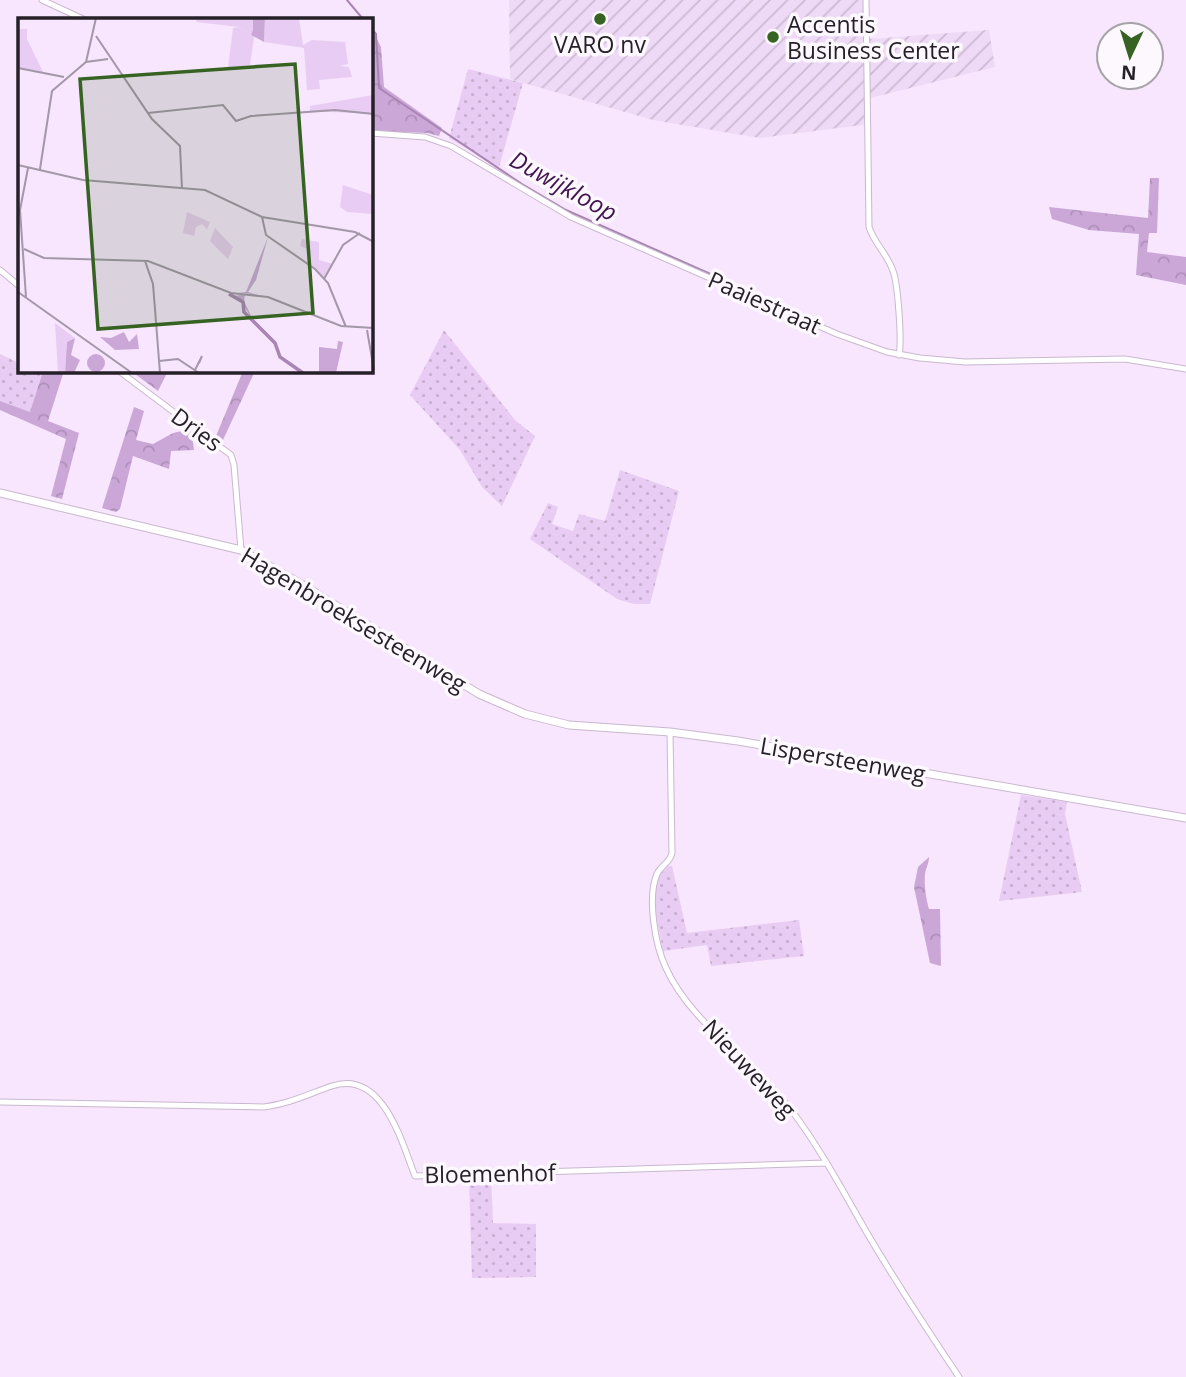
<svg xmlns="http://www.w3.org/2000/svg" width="1186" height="1377" viewBox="0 0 1186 1377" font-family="'Open Sans',sans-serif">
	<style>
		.industrial { fill: url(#industrial-furrows) }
		.grass { fill: url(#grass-dots) }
		.forest { fill: url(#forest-crowns) }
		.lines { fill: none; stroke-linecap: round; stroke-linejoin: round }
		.stream { stroke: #a885b4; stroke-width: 2 }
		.street-casing { stroke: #c9b8ce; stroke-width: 7 }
		.secondary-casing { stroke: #c9b8ce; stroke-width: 9 }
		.street { stroke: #fff; stroke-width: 5 }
		.secondary { stroke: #fff; stroke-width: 7 }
		.poi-dot { fill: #366322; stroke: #fcf8fd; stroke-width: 2.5 }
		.labels { text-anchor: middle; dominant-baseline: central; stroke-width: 7; stroke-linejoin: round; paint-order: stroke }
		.poi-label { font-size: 23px; fill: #262028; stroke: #fcf8fd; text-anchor: start }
		.street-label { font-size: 23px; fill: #262028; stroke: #fcf8fd }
		.water-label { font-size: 24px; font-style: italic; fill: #41144f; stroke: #fcf8fd }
		.inset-river { fill: none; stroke: #a885b4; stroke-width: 3.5 }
		.inset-road { fill: none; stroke: #a397a8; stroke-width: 2 }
		.view { fill: #366322; fill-opacity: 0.15; stroke: #366322; stroke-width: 3.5 }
		.inset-edge { fill: none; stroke: #262028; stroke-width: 3.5 }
	</style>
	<defs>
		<pattern id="industrial-furrows" width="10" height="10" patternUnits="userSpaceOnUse" patternTransform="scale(1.75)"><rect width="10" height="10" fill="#eed9f6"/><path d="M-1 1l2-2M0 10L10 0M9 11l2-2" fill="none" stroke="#ccbad3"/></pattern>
		<pattern id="grass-dots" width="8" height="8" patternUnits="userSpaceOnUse" patternTransform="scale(1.75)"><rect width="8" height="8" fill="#e9ccf3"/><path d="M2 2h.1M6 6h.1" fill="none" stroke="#c8afd0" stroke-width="1.8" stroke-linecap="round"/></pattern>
		<pattern id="forest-crowns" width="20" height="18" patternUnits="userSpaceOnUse" patternTransform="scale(1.75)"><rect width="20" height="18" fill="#cba7d8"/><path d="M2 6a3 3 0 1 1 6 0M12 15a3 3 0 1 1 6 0" fill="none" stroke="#ae8fb9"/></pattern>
	</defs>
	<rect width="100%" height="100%" fill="#f7e6fd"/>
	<path class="industrial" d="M 509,0 L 869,0 L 870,39 L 989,30 L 995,67 L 870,98 L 871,121 L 862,125 L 760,138 L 653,120 L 510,79 Z"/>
	<path class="grass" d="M 468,69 L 523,83 L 499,167 L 449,138 Z
		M 444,330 L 515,420 L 535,436 L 502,506 L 482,487 L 460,450 L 410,395 Z
		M 0,354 L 19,363 L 19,371 L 42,373 L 30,413 L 0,401 Z
		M 620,470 L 679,491 L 650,604 L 634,604 L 617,599 L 530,539 L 548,503 L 558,507 L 552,524 L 573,531 L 579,514 L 605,521 Z
		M 1021,795 L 1067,802 L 1065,814 L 1082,892 L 999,901 Z
		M 665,866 L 672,866 L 687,933 L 799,920 L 804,956 L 711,966 L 707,945 L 663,951 C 659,926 646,887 665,866 Z
		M 491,1178 L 493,1223 L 536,1224 L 536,1277 L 472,1278 L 469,1179 Z"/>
	<path class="forest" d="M 371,28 L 381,47 L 384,87 L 442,128 L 439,136 L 427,133 L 371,131 L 371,113 L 375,92 L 371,87 Z
		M 1150,178 L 1159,178 L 1157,233 L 1149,233 L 1147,252 L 1186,257 L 1186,285 L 1136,275 L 1139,234 L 1089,230 L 1052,219 L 1049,207 L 1148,218 Z
		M 43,371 L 64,371 L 48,421 L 79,433 L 62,499 L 51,496 L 66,439 L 0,410 L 0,401 L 30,412 Z
		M 131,371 L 168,371 L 158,391 Z
		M 243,371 L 255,371 L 223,440 L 216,436 Z
		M 134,407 L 144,411 L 136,440 L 153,444 L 173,433 L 191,429 L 194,450 L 171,451 L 169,469 L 133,456 L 120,509 L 116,512 L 102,508 Z
		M 929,857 C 929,864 926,867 925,874 C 924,885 926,899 929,909 L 940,909 L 941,966 L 930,963 L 914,887 L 918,867 Z"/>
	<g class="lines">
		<path class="stream" d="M 347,0 L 363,19
			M 371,28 L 376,34 L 379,88 L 522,184 L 566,210 L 801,314"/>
		<defs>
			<path id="street" d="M 42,0 L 83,19
				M 866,0 L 869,227 C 874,243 888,255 893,271 C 898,284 902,341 899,355
				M 371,133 L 425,137 L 451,146 L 571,217 L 837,334 L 887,352 L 920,358 L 965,362 L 1125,359 L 1186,369
				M 0,270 L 19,286
				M 119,371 L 231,455 L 234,465 L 241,550
				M 670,732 L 672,853 C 670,863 661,865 657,874 C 647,897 655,945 666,968 C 691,1024 755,1062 792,1111 C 822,1151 845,1195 870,1238 C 898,1285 928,1331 959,1377
				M 0,1102 L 264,1107 C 289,1104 308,1094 332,1086 C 383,1069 402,1143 415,1176 L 826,1163"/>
			<path id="secondary" d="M 0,493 L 241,550 L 303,585 L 479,694 L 525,714 L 569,725 L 670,732 L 738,741 L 1186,818"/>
		</defs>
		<use href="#street" class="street-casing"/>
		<use href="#secondary" class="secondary-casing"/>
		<use href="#street" class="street"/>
		<use href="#secondary" class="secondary"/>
	</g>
	<g class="poi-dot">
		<circle cx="600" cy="19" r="7"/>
		<circle cx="773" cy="37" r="7"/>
	</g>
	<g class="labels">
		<g class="poi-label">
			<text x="787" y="24">Accentis<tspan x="787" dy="26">Business Center</tspan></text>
			<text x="600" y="44" text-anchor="middle">VARO nv</text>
		</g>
		<g class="street-label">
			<text transform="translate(765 302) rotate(24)">Paaiestraat</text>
			<text transform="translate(197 429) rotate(36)">Dries</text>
			<text transform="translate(354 619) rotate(31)">Hagenbroeksesteenweg</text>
			<text transform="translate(843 759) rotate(10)">Lispersteenweg</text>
			<text transform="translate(750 1068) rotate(47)">Nieuweweg</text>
			<text transform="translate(490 1173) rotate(-1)">Bloemenhof</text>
		</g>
		<g class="water-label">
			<text transform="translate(564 185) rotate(29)">Duwijkloop</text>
		</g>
	</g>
	<g transform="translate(18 18)">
		<rect width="355" height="355" fill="#f7e6fd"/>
		<path d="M 247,0 L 281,0 L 285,27 L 294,22 L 327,24 L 330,46 L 321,48 L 331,49 L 334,59 L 301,62 L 302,71 L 289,72 L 286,30 L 246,24 ZM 221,9 L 236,19 L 232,47 L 210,50 L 215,10 ZM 0,11 L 9,11 L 9,21 L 25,54 L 0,50 ZM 355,77 L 355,96 L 292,93 L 292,88 ZM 325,167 L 355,177 L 355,196 L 329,194 L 322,189 ZM 169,194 L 192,204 L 189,211 L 184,206 L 178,209 L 176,218 L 165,215 ZM 197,210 L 215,229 L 210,241 L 192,223 ZM 284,221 L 301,224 L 301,242 L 315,246 L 306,260 L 291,245 L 292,232 L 282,228 ZM 37,305 L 57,320 L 49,324 L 47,355 L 40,355 Z" fill="#e9ccf3"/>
		<path d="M 235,0 L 247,0 L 246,24 L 233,17 ZM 250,219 L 238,262 L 230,274 L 240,277 L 227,277 L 226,283 L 236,304 L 224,285 L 213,278 L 234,276 L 220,275 L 228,274 ZM 106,314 L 111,324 L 119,316 L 121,331 L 97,332 L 82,319 L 93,320 ZM 57,320 L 53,337 L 62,342 L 56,355 L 47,355 L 49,324 ZM 320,323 L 325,324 L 318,355 L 301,355 L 301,329 L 319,331 ZM69 345a9 9 0 1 1 18 0a9 9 0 1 1-18 0Z" fill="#cba7d8"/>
		<path d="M 180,0 L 235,0 L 235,12 L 233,17 L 221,9 L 178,4 Z" fill="#e9ccf3"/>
		<path class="inset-river" d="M 211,276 L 225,284 L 226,294 L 257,325 L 262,339 L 285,355"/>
		<path class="inset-road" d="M 78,18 L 134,101 L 162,128 L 164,171M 68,44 L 78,0M 0,50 L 46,59M 130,95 L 205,87 L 218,103 L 233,98 L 317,92 L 356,96M 0,147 L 65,162 L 187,172 L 244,199 L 337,214 L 356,224M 22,151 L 34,73 L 68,44 L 90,41M 244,199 L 248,217 L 297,251 L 310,265 L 328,309M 6,231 L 26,240 L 130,243 L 213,275 L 250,279 L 323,308 L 356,310M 127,243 L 135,266 L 142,355M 306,261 L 325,227 L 342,215M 0,274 L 114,355M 8,279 L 2,192 L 10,150M 349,312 L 356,352M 141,343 L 160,341 L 181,355M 177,352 L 184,338 L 181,345"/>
		<path class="view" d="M 277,46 L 295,295 L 80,311 L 62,61 Z"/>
		<rect width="355" height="355" class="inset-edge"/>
	</g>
	<g transform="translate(1130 56) rotate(184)"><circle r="33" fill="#fcf8fd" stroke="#a6a2a8" stroke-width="2"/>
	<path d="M0-5L12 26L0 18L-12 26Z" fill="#366322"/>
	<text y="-10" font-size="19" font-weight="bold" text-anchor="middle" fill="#262028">N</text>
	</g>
</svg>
